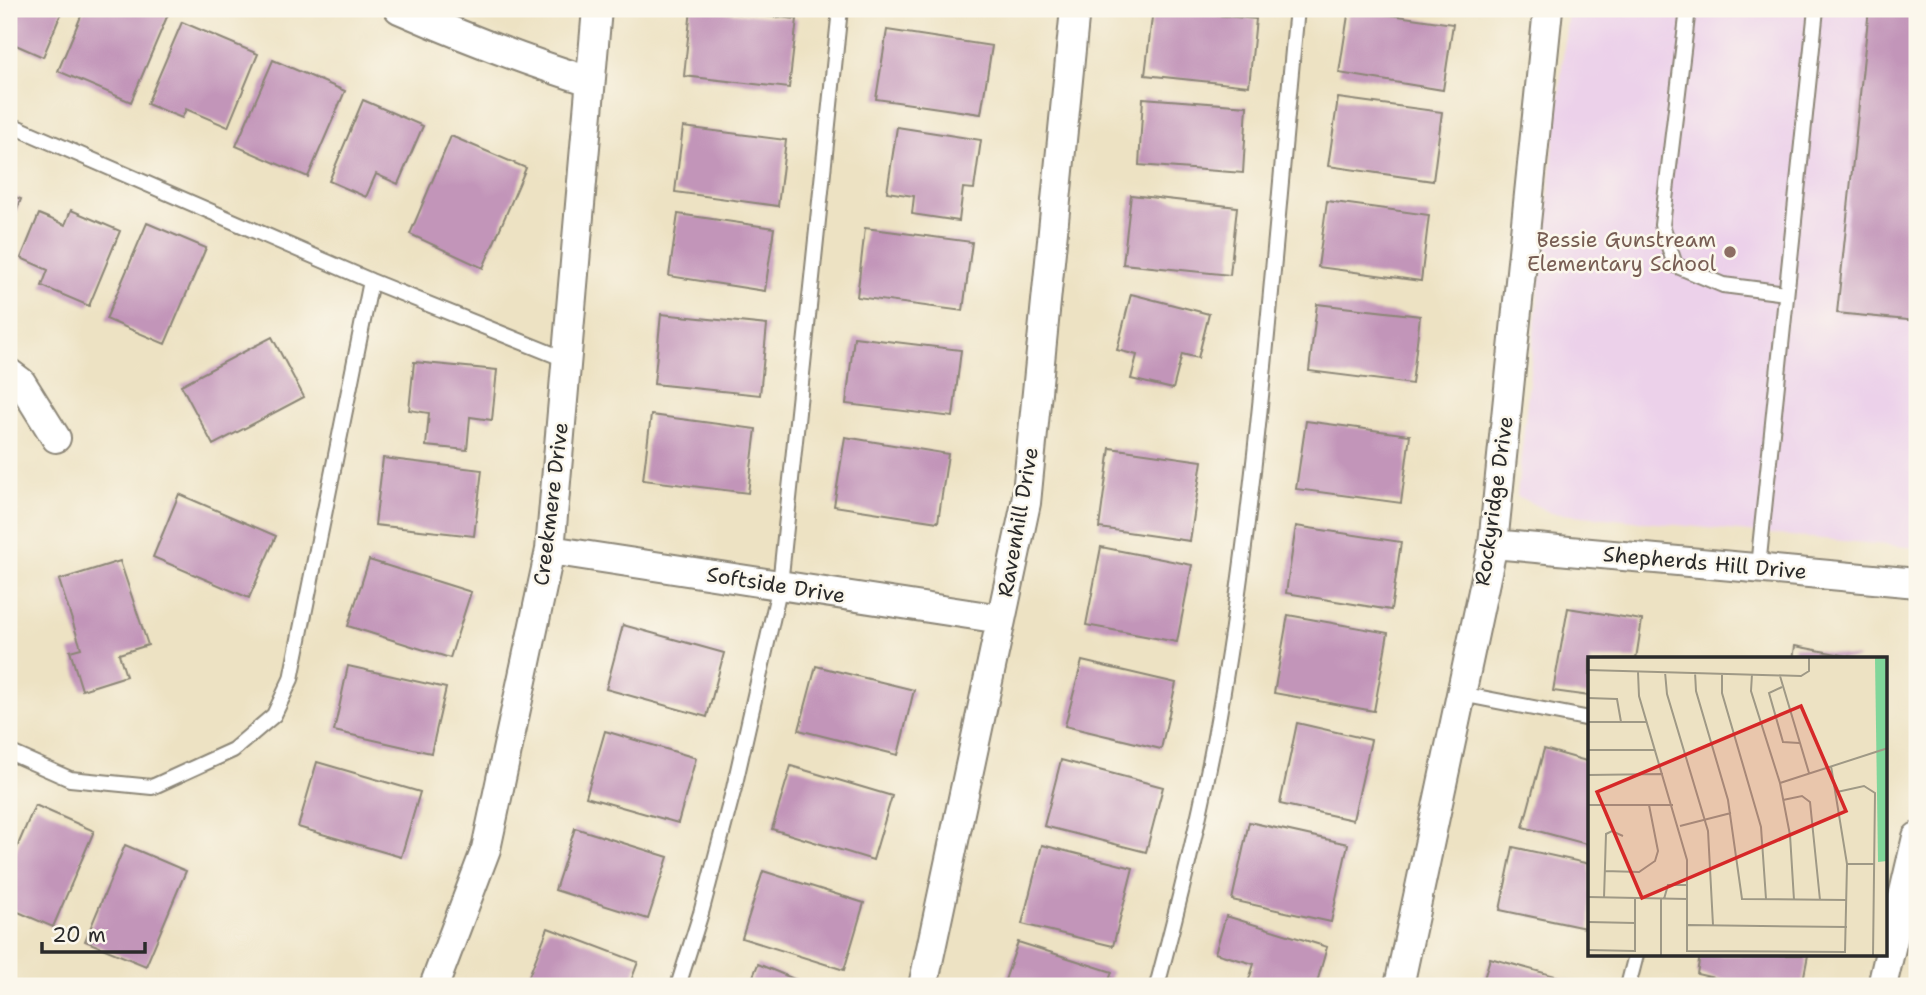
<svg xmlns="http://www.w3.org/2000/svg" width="1926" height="995" viewBox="0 0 1926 995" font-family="'Shantell Sans',sans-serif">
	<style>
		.built { fill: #ecd1ea }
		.building { fill: #c295b9 }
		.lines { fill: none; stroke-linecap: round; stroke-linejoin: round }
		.service-casing { stroke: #8c8677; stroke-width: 18 }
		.minor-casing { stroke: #8c8677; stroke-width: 32 }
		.service { stroke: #fff; stroke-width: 14 }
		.minor { stroke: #fff; stroke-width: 28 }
		.education-dot { fill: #8d6e63; stroke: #fbf7ec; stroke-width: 2.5 }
		.labels { text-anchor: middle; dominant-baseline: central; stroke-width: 5; stroke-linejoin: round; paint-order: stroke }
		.education-label { font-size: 21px; fill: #785e54; stroke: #fbf7ec; text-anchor: end }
		.street-label { font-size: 21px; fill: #2b2b2b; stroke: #fbf7ec }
		.inset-road { fill: none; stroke: #9f9986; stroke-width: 2 }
		.view { fill: #d62828; fill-opacity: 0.15; stroke: #d62828; stroke-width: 3.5 }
		.inset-edge { fill: none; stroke: #2b2b2b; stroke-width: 3.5 }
	</style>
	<rect width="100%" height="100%" fill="#fbf7ec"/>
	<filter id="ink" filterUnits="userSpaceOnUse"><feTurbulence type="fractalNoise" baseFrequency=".0143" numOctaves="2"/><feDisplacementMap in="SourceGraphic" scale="14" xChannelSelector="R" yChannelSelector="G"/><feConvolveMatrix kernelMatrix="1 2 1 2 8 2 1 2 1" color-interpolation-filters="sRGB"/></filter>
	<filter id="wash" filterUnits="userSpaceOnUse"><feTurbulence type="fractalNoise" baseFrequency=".00686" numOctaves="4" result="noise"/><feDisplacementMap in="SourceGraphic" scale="28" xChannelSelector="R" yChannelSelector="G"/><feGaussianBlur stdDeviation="1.57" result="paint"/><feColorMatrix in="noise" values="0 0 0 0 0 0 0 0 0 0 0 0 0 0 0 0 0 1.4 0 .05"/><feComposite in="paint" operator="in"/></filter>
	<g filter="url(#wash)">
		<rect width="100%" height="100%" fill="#ede2c3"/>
		<path class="built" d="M 1568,9 L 1917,9 L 1917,548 L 1551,513 L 1517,496 Z"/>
		<g id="blocks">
			<path class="building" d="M 9,9 L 63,9 L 43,57 L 9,42 Z
				M 84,9 L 160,9 L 169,12 L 131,102 L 58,71 Z
				M 691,9 L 797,19 L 789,88 L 684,76 Z
				M 1153,9 L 1256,19 L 1249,86 L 1145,75 Z
				M 1349,9 L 1453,24 L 1443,90 L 1339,73 Z
				M 1869,9 L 1917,9 L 1917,321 L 1837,313 Z
				M 182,22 L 258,54 L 228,127 L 186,109 L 182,118 L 147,104 Z
				M 887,30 L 992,46 L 981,114 L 876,99 Z
				M 273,60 L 345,91 L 308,177 L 236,146 Z
				M 1143,98 L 1247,106 L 1243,173 L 1139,165 Z
				M 1338,98 L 1442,112 L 1433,181 L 1328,166 Z
				M 363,100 L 423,126 L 398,184 L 376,174 L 366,197 L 329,181 Z
				M 683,127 L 786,140 L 778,206 L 675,192 Z
				M 897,127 L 981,140 L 974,189 L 963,188 L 959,221 L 912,214 L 914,196 L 887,192 Z
				M 451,136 L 526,168 L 483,268 L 410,234 Z
				M 9,195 L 21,199 L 9,231 Z
				M 1131,195 L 1237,207 L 1230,275 L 1123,264 Z
				M 1327,201 L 1429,215 L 1421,281 L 1318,267 Z
				M 71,210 L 120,231 L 89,306 L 42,286 L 48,270 L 21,258 L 39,214 L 65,225 Z
				M 678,214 L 774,228 L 765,291 L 669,276 Z
				M 147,223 L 206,248 L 165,344 L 106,319 Z
				M 865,228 L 972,242 L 963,311 L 857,297 Z
				M 1131,294 L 1209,314 L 1198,358 L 1182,354 L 1173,389 L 1131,379 L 1137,355 L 1117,350 Z
				M 1317,304 L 1420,316 L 1412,384 L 1309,371 Z
				M 661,314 L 767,325 L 760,395 L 654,384 Z
				M 272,337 L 304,397 L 213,445 L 181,385 Z
				M 854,337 L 961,350 L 953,417 L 846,404 Z
				M 414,362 L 497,370 L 492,420 L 470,417 L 467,450 L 426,446 L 429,413 L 409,410 Z
				M 651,415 L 756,429 L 748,493 L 643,480 Z
				M 1306,421 L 1410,435 L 1401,503 L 1296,489 Z
				M 845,437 L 948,454 L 938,522 L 834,506 Z
				M 1110,448 L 1202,461 L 1190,541 L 1099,528 Z
				M 383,458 L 482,470 L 474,536 L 375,525 Z
				M 179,494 L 276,536 L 249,598 L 153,557 Z
				M 1296,526 L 1401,542 L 1391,610 L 1286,593 Z
				M 1101,547 L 1192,565 L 1177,642 L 1086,625 Z
				M 369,560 L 471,592 L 450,658 L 348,626 Z
				M 120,561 L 148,645 L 119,654 L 126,676 L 82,690 L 70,651 L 81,648 L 59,580 Z
				M 1568,608 L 1642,620 L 1636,659 L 1590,659 L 1590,696 L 1553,691 Z
				M 1288,615 L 1388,633 L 1374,711 L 1274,693 Z
				M 623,625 L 724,653 L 707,717 L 606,689 Z
				M 1795,646 L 1858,658 L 1858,659 L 1793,659 Z
				M 1082,661 L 1176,683 L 1161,749 L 1065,726 Z
				M 348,666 L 446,688 L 431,753 L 334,731 Z
				M 816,666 L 914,690 L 898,755 L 799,730 Z
				M 1297,723 L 1371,740 L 1353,820 L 1280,804 Z
				M 605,731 L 696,758 L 678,823 L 586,797 Z
				M 1544,749 L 1590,762 L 1590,845 L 1523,827 Z
				M 1061,760 L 1163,787 L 1146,852 L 1044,826 Z
				M 317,762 L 420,792 L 401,857 L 298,827 Z
				M 791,766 L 892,796 L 873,860 L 772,829 Z
				M 35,805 L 94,831 L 53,927 L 9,908 L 9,866 Z
				M 1249,822 L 1348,844 L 1331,922 L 1232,900 Z
				M 575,828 L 668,857 L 648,919 L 555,890 Z
				M 125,845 L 186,871 L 146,966 L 85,941 Z
				M 1042,845 L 1133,868 L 1113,946 L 1022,924 Z
				M 1513,847 L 1590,864 L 1590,929 L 1500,910 Z
				M 763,871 L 864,903 L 844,970 L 742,938 Z
				M 1226,916 L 1327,947 L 1316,986 L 1247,986 L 1254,964 L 1215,953 Z
				M 548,928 L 638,962 L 629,986 L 525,986 Z
				M 1018,942 L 1112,972 L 1107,986 L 1003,986 Z
				M 1700,955 L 1808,955 L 1802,986 L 1737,986 L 1737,983 L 1697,974 Z
				M 1490,958 L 1588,985 L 1588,986 L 1482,986 Z
				M 758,964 L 811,986 L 749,986 Z"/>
		</g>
	</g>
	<g filter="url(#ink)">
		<use href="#blocks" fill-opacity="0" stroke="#8c8677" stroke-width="2"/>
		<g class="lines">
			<defs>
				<path id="service" d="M 1688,9 L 1662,225 L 1675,265 L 1723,285 L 1786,293
					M 9,124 L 371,281 L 567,360
					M 1758,567 L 1816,9
					M 1461,694 L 1590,719
					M 9,752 L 70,779 L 152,787 L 233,750 L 274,715 L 291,679 L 371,281
					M 678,986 L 701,913 L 734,788 L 780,585 L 840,9
					M 1157,986 C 1182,892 1205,799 1221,703 C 1260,473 1274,240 1297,9
					M 1628,986 L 1636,955"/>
				<path id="minor" d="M 399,9 C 461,36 525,61 590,81
					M 9,373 L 21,382 L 56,438
					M 1493,544 L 1917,583
					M 550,550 L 1001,619
					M 434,986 L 486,849 L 550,550 L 597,9
					M 923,986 L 1026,503 L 1075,9
					M 1399,986 L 1493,544 L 1548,9
					M 1882,986 L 1917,837"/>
			</defs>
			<use href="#service" class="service-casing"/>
			<use href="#minor" class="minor-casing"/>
			<use href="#service" class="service"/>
			<use href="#minor" class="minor"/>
		</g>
	</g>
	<circle class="education-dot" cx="1730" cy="252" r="7"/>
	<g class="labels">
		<g class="education-label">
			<text x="1716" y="240">Bessie Gunstream<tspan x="1716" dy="24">Elementary School</tspan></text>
		</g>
		<g class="street-label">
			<text transform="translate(1494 501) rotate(-82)">Rockyridge Drive</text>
			<text transform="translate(551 504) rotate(-83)">Creekmere Drive</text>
			<text transform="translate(1018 522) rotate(-80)">Ravenhill Drive</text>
			<text transform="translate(1705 563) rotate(5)">Shepherds Hill Drive</text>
			<text transform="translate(776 585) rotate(9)">Softside Drive</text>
		</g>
	</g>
	<g transform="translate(1588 657)">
		<rect width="299" height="299" fill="#ede2c3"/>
		<path d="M 287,1 L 299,1 L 299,204 L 290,205 Z" fill="#80d69a"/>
		<path class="inset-road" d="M 0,13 L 213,19 L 221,14 L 221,1M 50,15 L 51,39 L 99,203 L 99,294 L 257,295 L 259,207 L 243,109M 77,15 L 79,37 L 120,174 L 125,268M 107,15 L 108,34 L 140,143 L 154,242 L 259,243M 134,16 L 134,36 L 173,170 L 178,242M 164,17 L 163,34 L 192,126 L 202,178 L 206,243M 192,19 L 221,116M 194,30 L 181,36 L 195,85 L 211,86M 0,41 L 29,42 L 33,65M 0,65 L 59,65M 0,93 L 67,93M 0,118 L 75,117M 192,126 L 300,91M 249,135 L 276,129 L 287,136 L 285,299M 195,143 L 214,139 L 222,145 L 232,243M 0,148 L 85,148M 92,169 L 143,156M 259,207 L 286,207M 16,214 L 51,215 L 67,204 L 70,194 L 61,148M 0,240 L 100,242M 16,241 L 18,177 L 24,174 L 35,179M 76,242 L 80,228 L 99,228M 0,265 L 47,266M 100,268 L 259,270M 0,293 L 47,294 L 47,242M 73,299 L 73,242"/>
		<path class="view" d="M 213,49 L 258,154 L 54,241 L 9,135 Z"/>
		<rect width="299" height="299" class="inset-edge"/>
	</g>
	<rect width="1926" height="995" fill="none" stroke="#fbf7ec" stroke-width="35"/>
	<path d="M42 942v10h103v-10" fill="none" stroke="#2b2b2b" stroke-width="3.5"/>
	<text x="52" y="942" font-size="21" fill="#2b2b2b" stroke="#fbf7ec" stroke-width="5" paint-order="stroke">20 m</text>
</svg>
